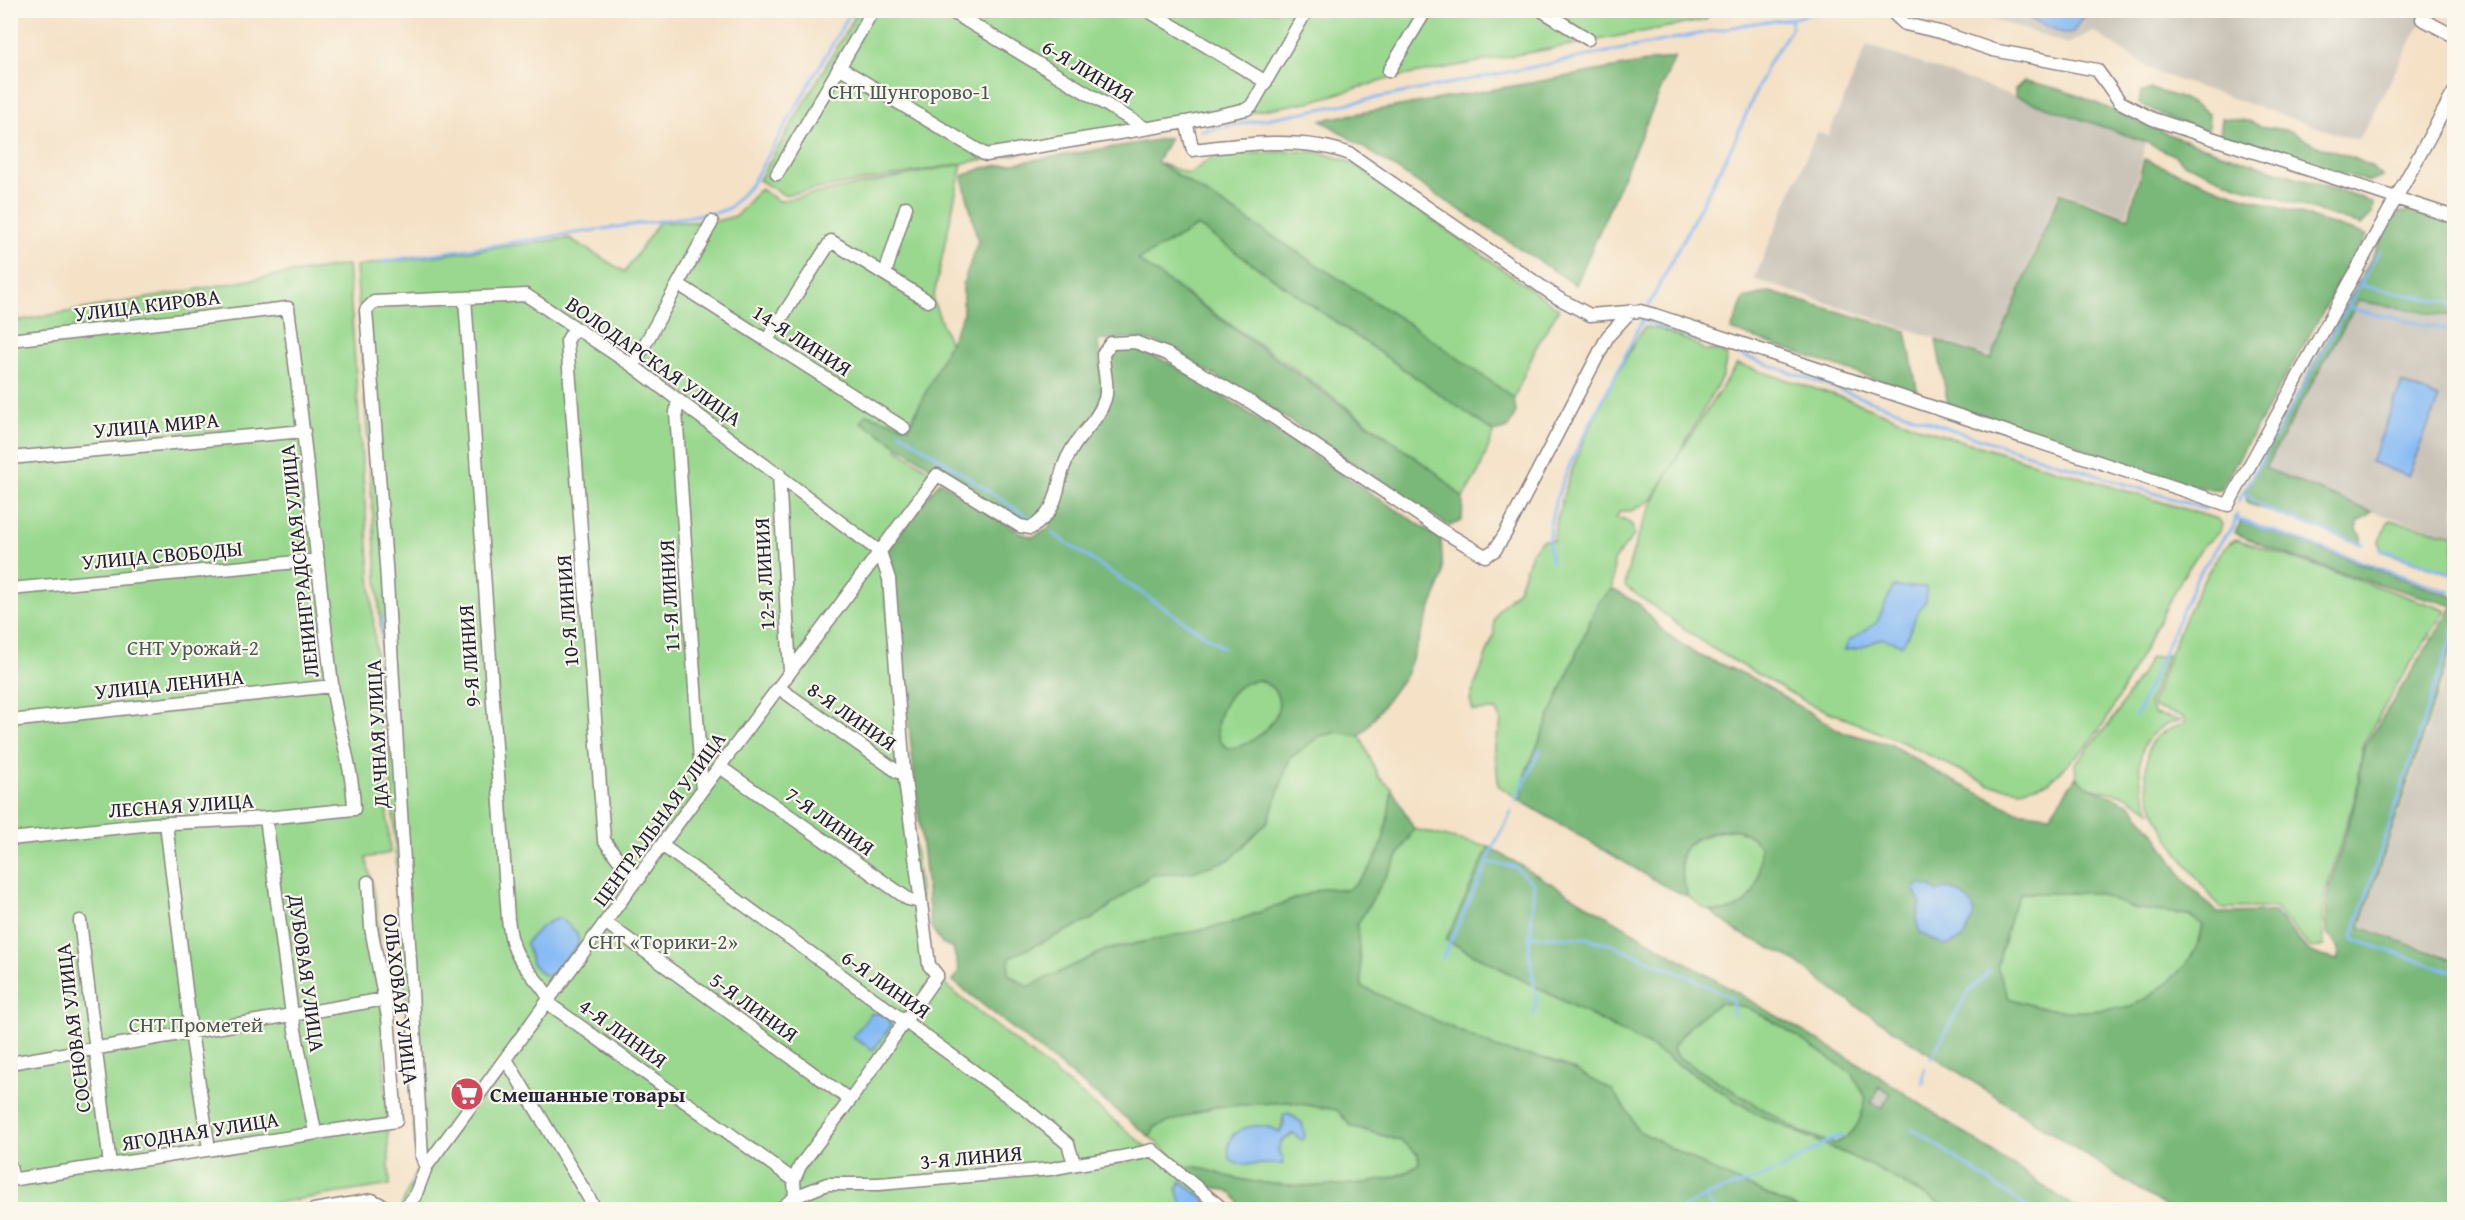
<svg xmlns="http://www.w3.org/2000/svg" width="2465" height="1220" viewBox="0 0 2465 1220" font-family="'Gentium Book Plus',serif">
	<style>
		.industrial { fill: #c9c3b8 }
		.green { fill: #99d88e; stroke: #5e7d64; stroke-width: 1.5; fill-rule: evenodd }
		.forest { fill: #7ab879; stroke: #4e6d5a; stroke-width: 1.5; fill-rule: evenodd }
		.water { fill: #86baf4; stroke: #546e98; stroke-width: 1.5 }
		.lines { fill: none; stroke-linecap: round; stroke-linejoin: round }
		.stream { stroke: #86baf4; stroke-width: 3 }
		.minor-casing { stroke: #8b8280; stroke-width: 15 }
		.minor { stroke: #fff; stroke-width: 12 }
		.labels { text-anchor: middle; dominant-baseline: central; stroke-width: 4.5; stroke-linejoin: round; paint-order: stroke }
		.street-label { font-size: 21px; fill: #22223b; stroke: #fbf7ec }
		.park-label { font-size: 21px; fill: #465954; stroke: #fbf7ec }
		.poi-label { font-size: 21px; font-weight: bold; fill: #22223b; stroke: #fbf7ec; text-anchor: start }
	</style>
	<rect width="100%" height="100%" fill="#fbf7ec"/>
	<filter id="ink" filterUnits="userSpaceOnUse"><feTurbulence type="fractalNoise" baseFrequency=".0167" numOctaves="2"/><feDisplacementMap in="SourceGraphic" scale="12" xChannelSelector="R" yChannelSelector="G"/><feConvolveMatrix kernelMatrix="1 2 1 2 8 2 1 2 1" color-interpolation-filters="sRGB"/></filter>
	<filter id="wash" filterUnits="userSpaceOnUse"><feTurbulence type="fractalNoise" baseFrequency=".008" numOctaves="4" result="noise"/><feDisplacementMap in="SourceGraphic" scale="24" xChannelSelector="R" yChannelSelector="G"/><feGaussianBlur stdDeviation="1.35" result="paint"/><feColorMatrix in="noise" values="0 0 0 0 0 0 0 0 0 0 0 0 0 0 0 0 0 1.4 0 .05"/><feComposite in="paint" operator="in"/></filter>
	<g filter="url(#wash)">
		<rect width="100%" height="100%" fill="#f4e1c6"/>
		<path class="industrial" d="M 1969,11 L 2427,11 L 2360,138 L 2353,139 L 2157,73 L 2093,31 L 2068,44 Z
			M 1867,45 L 2146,142 L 2127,215 L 2059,190 L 1991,356 L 1754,279 L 1817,132 L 1828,136 Z
			M 2358,300 L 2454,317 L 2454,535 L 2372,512 L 2264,469 Z
			M 2454,649 L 2454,958 L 2362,926 Z
			M 1880,1086 L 1891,1093 L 1882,1108 L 1871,1102 Z"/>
		<path class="green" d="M 858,11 L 1710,11 L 1706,20 L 1392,78 L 1313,101 L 784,195 L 759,180 Z
			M 1292,151 L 1319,152 L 1351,162 L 1559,309 L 1536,347 L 1514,398 L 1417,329 L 1156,162 L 1189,174 L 1214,156 Z
			M 962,164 L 933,300 L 950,345 L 897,449 L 937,475 L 880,552 L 929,965 L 950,989 L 1224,1209 L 400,1209 L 417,1170 L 356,266 L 569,238 L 625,272 L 659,222 L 712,222 L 736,216 L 760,189 L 779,201 Z
			M 1198,226 L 1494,432 L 1480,469 L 1463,498 L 1438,474 L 1288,364 L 1137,260 Z
			M 348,265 L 390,853 L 366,858 L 377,904 L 390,1185 L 237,1209 L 11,1210 L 11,322 L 284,274 Z
			M 1644,327 L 1659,329 L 1694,343 L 1705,351 L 1718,350 L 1727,356 L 1723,375 L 1652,500 L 1631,511 L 1620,511 L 1616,518 L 1624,519 L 1632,525 L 1634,535 L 1614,560 L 1612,589 L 1598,602 L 1525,775 L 1521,801 L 1498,785 C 1498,773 1496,763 1495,751 C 1493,736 1508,724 1496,710 L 1473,711 L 1470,699 L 1494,634 L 1494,620 L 1499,609 L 1518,590 L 1532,551 L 1542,540 L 1553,541 C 1563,471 1607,388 1644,327 Z
			M 1737,364 L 1844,398 L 1930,431 L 2217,519 L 2222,524 L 2220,531 L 2203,546 L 2182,578 L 2107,719 L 2088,745 L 2049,782 L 2021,790 L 1990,785 L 1904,743 L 1808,703 L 1710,647 L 1625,586 C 1637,507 1695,430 1737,364 Z
			M 2389,520 L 2454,535 L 2454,575 L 2381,551 L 2379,541 Z
			M 2236,539 L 2446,610 L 2398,683 L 2363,745 L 2356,794 L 2323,900 L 2324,946 L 2311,949 L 2275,908 L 2220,908 C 2191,869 2139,813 2147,761 C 2148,756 2148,748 2151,743 C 2159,730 2175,729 2186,721 L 2182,716 L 2154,708 L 2152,703 C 2165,667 2204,556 2236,539 Z
			M 2167,655 L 2149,703 L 2154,714 L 2182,720 C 2132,729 2133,774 2151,811 L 2127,796 L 2089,787 L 2076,777 L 2075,764 L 2114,718 L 2150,658 Z
			M 1258,680 C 1306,697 1260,748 1228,748 C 1207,736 1221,702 1236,689 C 1242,683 1250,682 1258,680 Z
			M 1338,732 L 1360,736 L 1378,776 L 1392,789 C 1386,831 1384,864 1347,890 L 1324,888 L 1228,924 L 1106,950 L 1028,987 L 1008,974 L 1010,957 L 1094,918 L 1151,875 L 1192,872 L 1268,821 L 1290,758 L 1320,736 Z
			M 1414,829 L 1489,847 L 1447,941 L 1648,1045 L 1755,1113 L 1870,1165 L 1950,1209 L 1799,1209 L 1717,1172 L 1636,1130 L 1564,1065 L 1551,1060 L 1501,1050 L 1362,987 L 1357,925 Z
			M 1736,829 L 1751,836 L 1760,846 C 1760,869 1760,903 1732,910 C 1724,912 1716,913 1708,910 C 1701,907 1695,901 1688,897 C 1672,845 1685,837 1736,829 Z
			M 2021,893 L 2098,893 L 2133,908 L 2188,915 L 2203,924 C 2199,950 2187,966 2168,982 C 2157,991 2145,1000 2133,1005 C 2126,1008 2117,1008 2110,1009 C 2074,1014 2042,1011 2009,998 L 1997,968 L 2012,910 Z
			M 1720,1002 L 1747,1007 L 1781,1026 L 1853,1074 L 1866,1098 C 1862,1119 1856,1135 1834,1144 L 1801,1132 L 1679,1058 L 1672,1049 C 1686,1028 1699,1016 1720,1002 Z
			M 1288,1102 L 1337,1110 L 1351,1126 L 1401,1141 L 1418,1154 L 1419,1163 C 1392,1191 1293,1187 1256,1182 C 1235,1180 1213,1171 1193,1166 L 1186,1168 L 1150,1137 L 1155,1127 L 1213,1107 ZM 1291,1114 L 1302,1123 L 1302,1140 L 1293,1133 L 1281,1143 L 1278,1150 L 1283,1164 L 1256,1164 L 1232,1135 C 1246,1126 1266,1122 1280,1132 L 1283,1119 Z"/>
		<path class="forest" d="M 1675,57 L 1576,285 L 1321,120 Z
			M 2024,81 C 2073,88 2119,115 2165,133 C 2229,157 2294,177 2360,197 L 2373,203 L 2372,214 L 2361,225 L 2228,182 L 2184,163 L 2172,154 L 2146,142 L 2015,96 L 2015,89 Z
			M 2151,89 L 2184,99 L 2209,114 L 2208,131 L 2173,120 L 2139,103 L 2141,93 Z
			M 2222,118 L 2249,121 L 2260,126 L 2291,131 L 2317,146 L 2354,158 L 2370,166 L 2383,177 L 2369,182 L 2220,134 Z
			M 1170,138 L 1157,162 L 1417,329 L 1514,398 L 1516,412 L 1508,428 L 1494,432 L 1198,226 L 1138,260 L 1438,474 L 1463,498 L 1462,521 L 1449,526 L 1258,400 L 1156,342 L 1122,338 L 1098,341 L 1103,399 L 1053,498 L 1031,525 L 1021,524 L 861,422 L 866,414 L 909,427 L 963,315 L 963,284 L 978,241 L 962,176 L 983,168 Z
			M 2144,159 L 2223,190 L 2367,235 L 2221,489 L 2205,489 L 1948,404 L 1936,340 L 1991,359 L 2060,193 L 2129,218 Z
			M 2417,211 L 2454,224 L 2454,317 L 2358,301 L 2265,468 L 2372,512 L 2358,522 L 2357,530 L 2362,536 L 2360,544 L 2247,503 L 2245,491 L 2390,224 L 2400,212 Z
			M 1770,292 L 1906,331 L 1918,394 L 1731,330 L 1744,298 Z
			M 1135,349 L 1166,361 L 1203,383 L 1441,539 L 1443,576 L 1406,675 L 1365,730 L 1360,736 L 1338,732 L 1320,736 L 1290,758 L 1268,821 L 1231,859 L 1192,872 L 1151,875 L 1094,918 L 1010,957 L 1008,974 L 1028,987 L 1106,950 L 1228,924 L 1324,888 L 1347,890 C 1384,864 1386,830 1392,789 L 1414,829 L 1357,925 L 1362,987 L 1501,1050 L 1551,1060 L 1575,1070 L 1612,1090 L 1630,1115 L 1637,1130 L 1717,1172 L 1799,1209 L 1242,1210 C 1232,1185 1225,1192 1204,1185 C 1198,1182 1191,1173 1186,1168 L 1193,1166 C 1213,1171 1235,1180 1256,1182 C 1293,1187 1392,1191 1419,1164 L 1418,1154 L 1401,1141 L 1351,1126 L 1337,1110 L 1288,1102 L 1213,1107 L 1155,1127 L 1150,1137 L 953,981 L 959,971 L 953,948 L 942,944 L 931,927 L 893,579 L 886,551 L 940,481 L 1020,533 L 1033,537 L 1049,528 L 1065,471 L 1092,428 L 1109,368 L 1110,357 L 1115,350 ZM 1258,680 C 1306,697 1260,748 1228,748 C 1207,736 1221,702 1236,689 C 1242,683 1250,682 1258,680 Z
			M 2241,521 L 2454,597 L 2454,641 L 2360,927 L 2454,960 L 2454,1209 L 2169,1209 L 1844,998 L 1791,958 L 1738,932 L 1710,911 C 1755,915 1761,883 1760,846 C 1753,839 1747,832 1737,830 C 1723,826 1684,839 1681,855 C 1678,868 1685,884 1688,897 L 1663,885 L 1521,801 L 1525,775 L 1598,602 L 1612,589 L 1639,604 L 1663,631 L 1696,654 L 1753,678 L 1842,732 L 1890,744 L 1943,776 L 2015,811 L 2050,815 L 2076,777 L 2089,787 L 2130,804 L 2156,835 L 2184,880 L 2217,913 L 2274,912 L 2310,953 L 2338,960 L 2339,948 L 2327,933 L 2326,900 L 2357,796 L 2364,747 L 2453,606 C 2380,584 2305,565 2235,533 ZM 1915,887 L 1931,887 L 1938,892 L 1948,888 C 1994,899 1965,974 1919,930 L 1916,919 L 1921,903 L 1915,893 ZM 2021,893 L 2098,893 L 2132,908 L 2188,915 L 2203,925 C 2199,950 2187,966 2167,982 C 2157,991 2145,1000 2133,1005 C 2126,1008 2117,1008 2110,1009 C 2074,1014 2043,1011 2009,998 L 1997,968 L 2012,910 Z
			M 1489,847 L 1877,1075 L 2078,1209 L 1950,1209 L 1870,1165 L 1755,1113 L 1648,1045 L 1446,940 ZM 1720,1003 L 1747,1007 L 1781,1026 L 1853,1074 L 1866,1098 C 1862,1119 1856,1136 1834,1144 L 1801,1132 L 1679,1058 L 1672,1049 C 1686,1028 1699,1016 1720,1003 ZM 1880,1087 L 1891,1093 L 1882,1108 L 1871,1102 Z"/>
		<path class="water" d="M 2025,11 L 2087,11 L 2072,33 L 2066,34 L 2030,19 Z
			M 2402,383 L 2439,398 L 2408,476 L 2371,462 Z
			M 1893,587 L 1926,587 L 1926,601 C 1913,613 1913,631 1902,645 L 1882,638 L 1860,648 L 1845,650 L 1848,642 L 1877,622 Z
			M 1920,884 L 1931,887 L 1938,892 L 1944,888 C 1955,889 1972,899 1974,911 C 1975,919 1966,931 1963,938 L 1946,946 L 1920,933 L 1916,919 L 1921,903 L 1915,893 L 1915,887 Z
			M 561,918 L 577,933 L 579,944 L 550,976 L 543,975 L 532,963 L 526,943 C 535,932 546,920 561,918 Z
			M 878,1013 L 886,1016 L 891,1026 L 873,1050 L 852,1037 L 871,1014 Z
			M 1288,1113 L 1302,1123 L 1305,1137 L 1302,1140 L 1293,1133 L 1281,1142 L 1278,1150 L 1283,1157 L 1283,1164 L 1237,1164 L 1230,1160 C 1220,1128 1258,1118 1280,1132 L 1284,1125 L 1283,1115 Z
			M 1181,1181 L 1207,1202 L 1208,1206 L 1184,1209 L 1177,1190 Z"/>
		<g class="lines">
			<path class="stream" d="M 1201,131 C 1386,98 1569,59 1754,23 L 1791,19 L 1824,10
				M 379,262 L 719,212 L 729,208 L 751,185 L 852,10
				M 2359,285 L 2454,304
				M 1649,305 L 1733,144 L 1768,64 L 1792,28 L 1791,19
				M 2348,306 L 2357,310 L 2454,331
				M 1642,320 L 1962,433 L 2205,509
				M 900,432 L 1032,520
				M 2243,492 L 2266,509 L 2363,544
				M 2238,502 L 2379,251
				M 2234,518 L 2450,592
				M 1052,533 L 1224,648
				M 2380,549 L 2454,574
				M 1552,562 C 1536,514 1586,433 1607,391 C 1620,368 1630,344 1642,321
				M 382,616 L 384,674
				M 2454,629 L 2352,939 L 2454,972
				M 2136,716 L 2197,577 L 2224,537 L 2233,528 L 2237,514
				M 1516,800 L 1540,750
				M 1488,862 L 1515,867 L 1534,884 L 1529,952 L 1536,999 L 1534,1014
				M 1531,936 L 1587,938 L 1612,945 L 1692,978 L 1733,999 L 1733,1015
				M 1442,959 L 1488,862 C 1490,847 1505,828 1511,812
				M 1931,1058 L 1968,992 L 1990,971
				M 1923,1084 L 1924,1068
				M 1912,1128 L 2031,1210
				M 1705,1197 L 1714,1210
				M 1681,1210 C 1709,1190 1746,1185 1777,1171 C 1800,1160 1818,1144 1842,1135"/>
		</g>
	</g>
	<g filter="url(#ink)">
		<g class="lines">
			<defs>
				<path id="minor" d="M 949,10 L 1145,128
					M 1147,10 L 1266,82
					M 1541,10 L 1588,39
					M 1890,10 L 1905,24 L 1940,32 L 1993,50 L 2097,70 L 2120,102 L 2153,119 L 2454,217
					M 2422,19 L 2454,36
					M 839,67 L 986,155 L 1186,122 L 1247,109 L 1252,105 L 1307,10
					M 1389,71 L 1426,10
					M 1186,122 L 1193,150 C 1241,144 1304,136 1350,154 L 1558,298 L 1590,315 L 1640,311 L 1655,315 L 2228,505 L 2454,92
					M 777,174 L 873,10
					M 885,274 L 906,207
					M 678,284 L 904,428
					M 465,298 L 508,919 C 510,933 512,947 520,959 C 530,976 546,987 552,1006 L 794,1180
					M 574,329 L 567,341 L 604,840 L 618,859 L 639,879
					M 10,340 L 288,308 C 305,433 316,559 332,684 C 337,726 353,766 354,809 L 266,818 L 152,824 L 10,839
					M 767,340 L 831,241 L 928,301
					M 633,366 L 712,222
					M 678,400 L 676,412 L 702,790
					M 10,458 L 304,431
					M 779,474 L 790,672
					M 10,589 L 318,560
					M 779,688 L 898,772 L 904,772
					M 10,721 L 332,686
					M 720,767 L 908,899 L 920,902
					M 266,818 L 292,1015 L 315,1132
					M 166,823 L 191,1032 L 209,1149
					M 663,846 L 1027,1110 L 1068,1144 L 1074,1163
					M 80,921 L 110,1165
					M 606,923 L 850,1100
					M 506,1059 L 596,1210
					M 10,1063 L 385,999
					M 10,1166 L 13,1180
					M 426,1167 L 422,1157 L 386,565 L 366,310 L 374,302 L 526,295 L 633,366 L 880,552 L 889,579 L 904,772 L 929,965 L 937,975 L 850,1100 L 800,1166 L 794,1180 L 795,1197
					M 10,1180 L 396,1121 L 388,1017 L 371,928 L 368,882
					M 314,1210 L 372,1200 L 391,1210
					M 403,1210 L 415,1196 L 426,1167 L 702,790 L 937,475 L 1020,526 L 1031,528 C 1066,506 1052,481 1072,449 C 1082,432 1099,419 1105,399 C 1109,385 1103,369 1103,354 L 1111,343 L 1135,342 L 1167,354 L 1252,403 L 1441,530 L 1485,556 L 1495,550 L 1505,534 L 1608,336 L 1631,311
					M 779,1210 L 795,1197 L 827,1184 L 879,1184 L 1051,1169 C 1085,1161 1119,1160 1152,1150 L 1224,1210"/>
			</defs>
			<use href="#minor" class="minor-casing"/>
			<use href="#minor" class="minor"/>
		</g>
	</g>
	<defs>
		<symbol id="supermarket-disc" viewBox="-11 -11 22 22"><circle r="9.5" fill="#d1495b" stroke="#fbf7ec"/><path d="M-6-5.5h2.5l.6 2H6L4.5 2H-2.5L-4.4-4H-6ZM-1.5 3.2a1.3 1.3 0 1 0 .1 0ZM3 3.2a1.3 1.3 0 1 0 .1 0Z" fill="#fff"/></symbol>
	</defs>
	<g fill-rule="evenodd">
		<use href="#supermarket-disc" x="448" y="1075" width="38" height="38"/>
	</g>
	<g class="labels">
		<g class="street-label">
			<text transform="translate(1088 71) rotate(31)">6-Я ЛИНИЯ</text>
			<text transform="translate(147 305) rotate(-7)">УЛИЦА КИРОВА</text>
			<text transform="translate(802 340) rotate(33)">14-Я ЛИНИЯ</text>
			<text transform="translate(654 361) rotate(35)">ВОЛОДАРСКАЯ УЛИЦА</text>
			<text transform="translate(156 425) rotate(-5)">УЛИЦА МИРА</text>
			<text transform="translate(162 555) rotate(-5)">УЛИЦА СВОБОДЫ</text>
			<text transform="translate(299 561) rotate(-96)">ЛЕНИНГРАДСКАЯ УЛИЦА</text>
			<text transform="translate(764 574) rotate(-93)">12-Я ЛИНИЯ</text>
			<text transform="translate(669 596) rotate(-93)">11-Я ЛИНИЯ</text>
			<text transform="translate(567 611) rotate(-94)">10-Я ЛИНИЯ</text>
			<text transform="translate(469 656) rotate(-94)">9-Я ЛИНИЯ</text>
			<text transform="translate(169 684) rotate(-6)">УЛИЦА ЛЕНИНА</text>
			<text transform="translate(852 716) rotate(35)">8-Я ЛИНИЯ</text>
			<text transform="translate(377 734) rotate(-93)">ДАЧНАЯ УЛИЦА</text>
			<text transform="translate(181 805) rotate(-4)">ЛЕСНАЯ УЛИЦА</text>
			<text transform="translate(659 819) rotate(-54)">ЦЕНТРАЛЬНАЯ УЛИЦА</text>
			<text transform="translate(830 821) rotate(35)">7-Я ЛИНИЯ</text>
			<text transform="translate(307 973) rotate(82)">ДУБОВАЯ УЛИЦА</text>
			<text transform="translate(886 984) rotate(35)">6-Я ЛИНИЯ</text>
			<text transform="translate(401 999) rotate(83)">ОЛЬХОВАЯ УЛИЦА</text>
			<text transform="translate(754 1007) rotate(36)">5-Я ЛИНИЯ</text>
			<text transform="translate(73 1028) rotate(-97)">СОСНОВАЯ УЛИЦА</text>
			<text transform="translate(623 1033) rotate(36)">4-Я ЛИНИЯ</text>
			<text transform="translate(200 1131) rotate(-9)">ЯГОДНАЯ УЛИЦА</text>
			<text transform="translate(971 1157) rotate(-5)">3-Я ЛИНИЯ</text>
		</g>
		<g class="park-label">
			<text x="909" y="91">СНТ Шунгорово-1</text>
			<text x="193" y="647">СНТ Урожай-2</text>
			<text x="663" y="941">СНТ «Торики-2»</text>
			<text x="196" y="1024">СНТ Прометей</text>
		</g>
		<g class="poi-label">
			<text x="490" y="1094">Смешанные товары</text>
		</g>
	</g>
	<rect width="2465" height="1220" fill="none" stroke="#fbf7ec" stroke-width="36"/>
</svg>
